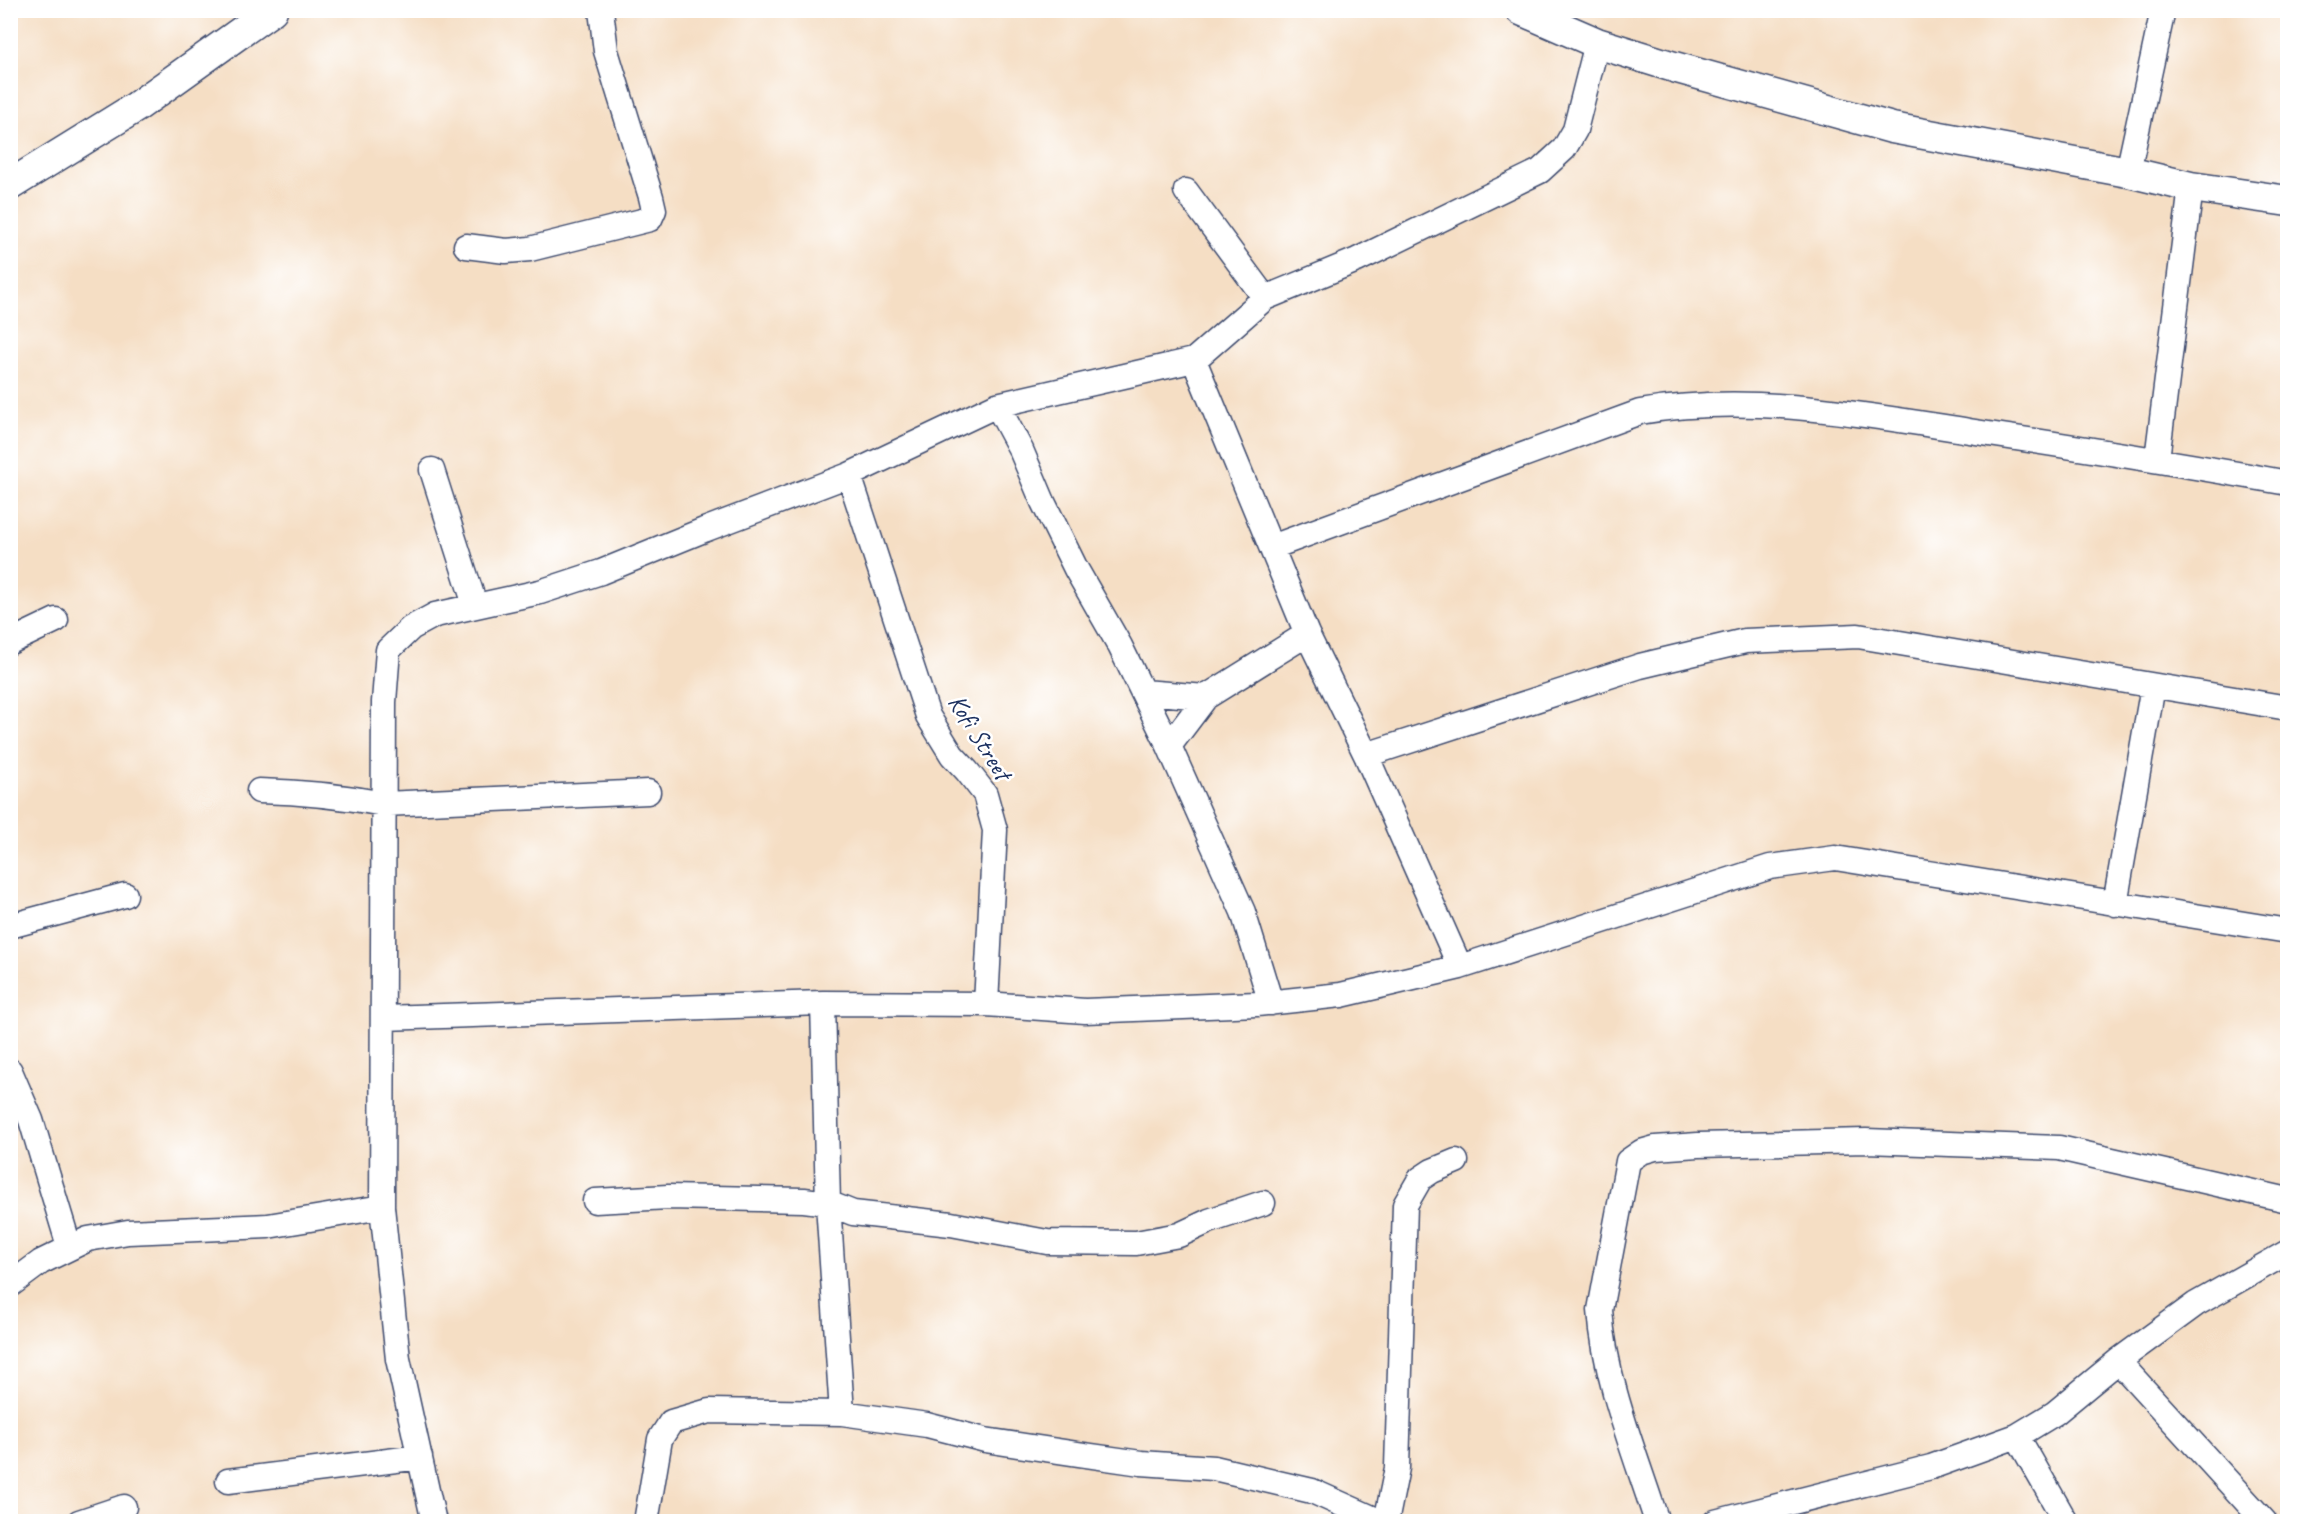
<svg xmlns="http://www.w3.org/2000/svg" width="2298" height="1532" viewBox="0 0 2298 1532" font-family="Caveat,sans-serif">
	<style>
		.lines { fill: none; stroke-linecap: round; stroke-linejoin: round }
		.minor-casing { stroke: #3c496d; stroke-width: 27 }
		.tertiary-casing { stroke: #3c496d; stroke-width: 33 }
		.minor { stroke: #fff; stroke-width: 24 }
		.tertiary { stroke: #fff; stroke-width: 30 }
		.labels { text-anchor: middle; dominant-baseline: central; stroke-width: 5; stroke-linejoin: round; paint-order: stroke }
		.street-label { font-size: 26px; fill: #1b2f5e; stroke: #fff }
	</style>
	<rect width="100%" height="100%" fill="#fff"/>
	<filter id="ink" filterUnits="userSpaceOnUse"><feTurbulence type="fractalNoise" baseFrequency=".0167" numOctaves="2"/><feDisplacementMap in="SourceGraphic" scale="12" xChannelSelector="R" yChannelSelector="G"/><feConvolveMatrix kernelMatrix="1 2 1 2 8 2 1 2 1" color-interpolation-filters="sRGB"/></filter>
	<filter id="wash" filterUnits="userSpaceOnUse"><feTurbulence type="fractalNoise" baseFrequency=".008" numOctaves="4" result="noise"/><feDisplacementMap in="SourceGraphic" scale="24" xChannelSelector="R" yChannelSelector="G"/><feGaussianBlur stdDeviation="1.35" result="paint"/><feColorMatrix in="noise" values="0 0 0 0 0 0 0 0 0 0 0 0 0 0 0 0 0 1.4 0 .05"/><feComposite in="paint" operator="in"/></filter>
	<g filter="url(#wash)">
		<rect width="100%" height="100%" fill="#f5dec4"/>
	</g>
	<g filter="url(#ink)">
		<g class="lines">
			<defs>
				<path id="minor" d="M 2128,172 L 2163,10
					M 1186,191 L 1265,298
					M 466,246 L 506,251 L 530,249 L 650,219 L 654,210 L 651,197 L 606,51 L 601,10
					M 1194,360 L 1307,634 L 1366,755 L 1460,967
					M 997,405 L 1021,450 L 1043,502 L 1076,569 L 1120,646 L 1169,746 L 1243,912 L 1271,1003
					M 2157,459 L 2191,187
					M 432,470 L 475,605
					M 849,475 L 928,716 L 952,755 L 967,771 L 985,794 L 995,830 L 986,1004
					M 1272,547 L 1640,412 C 1749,393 1861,414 1969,431 C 2076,447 2182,464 2288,483
					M 10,642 L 56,620
					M 1143,692 L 1206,697 L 1169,746
					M 1206,697 L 1307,634
					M 1366,755 L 1640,666 L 1745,641 L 1858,636 L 2288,708
					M 259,791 C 301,792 342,796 384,804 L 648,792
					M 2115,904 L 2153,686
					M 10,926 L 125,895
					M 823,1003 L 828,1203 L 842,1413
					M 384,1018 L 823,1003 L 986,1004 L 1085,1011 L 1257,1004 L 1341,995 L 1460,967 L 1770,867 L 1835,858 L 2288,931
					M 10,1071 L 31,1120 L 69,1246
					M 595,1201 L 668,1197 L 804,1200 L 828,1203 L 853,1213 L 951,1224 L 1047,1242 L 1136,1243 L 1179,1235 L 1209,1221 L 1263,1203
					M 10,1285 L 41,1262 L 88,1239 L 128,1232 L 268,1226 L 382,1207
					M 2118,1361 L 2265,1522
					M 2017,1436 L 2066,1522
					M 228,1481 L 420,1457
					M 79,1522 L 124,1507
					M 434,1522 L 398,1359 L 382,1207 L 384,702 L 388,650 L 411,628 L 435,615 L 540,592 L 601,572 L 704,530 L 849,475 L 997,405 L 1194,360 L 1265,298 L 1357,260 L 1540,171 L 1564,149 L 1575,130 L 1597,43
					M 646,1522 L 660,1439 L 671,1422 L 709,1411 L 842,1413 L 927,1425 L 985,1440 L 1078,1454 L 1141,1463 L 1214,1468 L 1312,1491 L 1381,1522
					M 1386,1522 L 1397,1468 L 1405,1205 L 1420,1179 L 1432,1171 L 1456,1161
					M 1657,1522 C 1635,1453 1605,1382 1600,1310 L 1628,1161 L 1641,1152 L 1655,1148 L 1698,1145 L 1866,1141 L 2059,1148 L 2288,1200
					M 1715,1522 L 1931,1467 L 2017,1436 L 2055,1413 L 2118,1361 L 2196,1304 L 2288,1252"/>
				<path id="tertiary" d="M 1521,10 L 1597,43 L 1674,67 L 1892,128 L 2128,172 L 2191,187 L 2288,201
					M 10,185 L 136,107 L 272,10"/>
			</defs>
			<use href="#minor" class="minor-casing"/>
			<use href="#tertiary" class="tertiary-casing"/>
			<use href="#minor" class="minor"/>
			<use href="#tertiary" class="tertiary"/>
		</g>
	</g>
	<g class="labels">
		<g class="street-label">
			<text transform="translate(980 737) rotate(58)">Kofi Street</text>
		</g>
	</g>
	<rect width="2298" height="1532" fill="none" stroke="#fff" stroke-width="36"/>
</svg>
